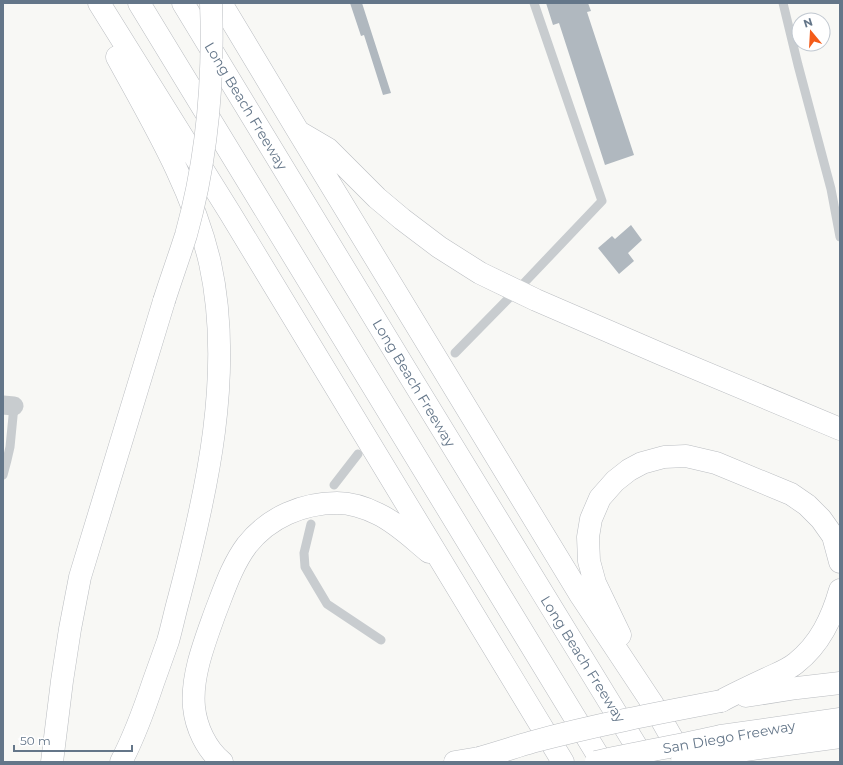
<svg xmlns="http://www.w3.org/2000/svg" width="843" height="765" viewBox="0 0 843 765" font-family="Montserrat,sans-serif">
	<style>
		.building { fill: #b0b8bf }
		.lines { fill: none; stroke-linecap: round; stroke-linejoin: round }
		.highway-casing { stroke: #babdc1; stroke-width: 23 }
		.lane { stroke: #c8cccf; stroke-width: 9 }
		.street { stroke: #c8cccf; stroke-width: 19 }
		.highway { stroke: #fff; stroke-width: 22 }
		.highway-bridge-casing { stroke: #babdc1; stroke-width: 23; stroke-linecap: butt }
		.highway-bridge { stroke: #fff; stroke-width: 22 }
		.labels { text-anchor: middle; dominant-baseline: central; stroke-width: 4; stroke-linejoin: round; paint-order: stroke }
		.street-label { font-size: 14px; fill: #647689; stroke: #fff }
	</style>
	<rect width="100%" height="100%" fill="#f8f8f5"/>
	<path class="building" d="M 350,3 L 362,3 L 391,93 L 383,95 L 364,35 L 361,36 Z
		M 546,3 L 588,3 L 591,11 L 587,12 L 634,155 L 605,165 L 559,23 L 553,25 Z
		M 631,225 L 642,240 L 628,253 L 634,261 L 619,274 L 598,248 L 612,236 L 615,239 Z"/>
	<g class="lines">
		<defs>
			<path id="highway" d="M 99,3 L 230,213 L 563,762
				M 139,3 L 602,762
				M 183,3 L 406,370 L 646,762
				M 221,3 L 298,131 L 581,596 L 652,703 L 685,761
				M 117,57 C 153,123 193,189 210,263 C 234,372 207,492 179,598 C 175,612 172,627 168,641 C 163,655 158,669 153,683 C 144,710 134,737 121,762
				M 299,132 L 328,149 L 377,198 L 402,219 L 439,247 L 480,273 L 536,300 L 661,354 L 840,429
				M 620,635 L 595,583 L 589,561 L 588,537 L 591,519 L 600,498 L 615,481 L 629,470 L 642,463 L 664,457 L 686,456 L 716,463 L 791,494 L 807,505 L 821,519 L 833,536 L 840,562
				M 746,696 L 797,688 L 840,683
				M 721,701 C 736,693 751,686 766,679 C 776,674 788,670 796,663 C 820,644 832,618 840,590
				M 721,736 L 840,719
				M 731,752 L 840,737
				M 52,762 L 62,681 L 70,629 L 80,577 L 164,301
				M 222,762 C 206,749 196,727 194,707 C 191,676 205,641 215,613 C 224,590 232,565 247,545 C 269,517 303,503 337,503 C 351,503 366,508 378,514 C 397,523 413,539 429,552
				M 455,762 L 479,758"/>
		</defs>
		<use href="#highway" class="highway-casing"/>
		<path class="lane" d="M 783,3 L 798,65 L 831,189 L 840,237
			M 524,283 L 602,201 L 534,3
			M 455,353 L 509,298
			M 3,459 L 7,460 L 3,475
			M 7,460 L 10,447 L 14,406
			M 334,485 L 358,454
			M 311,524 L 304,553 L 305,567 L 327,604 L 381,640"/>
		<path class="street" d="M 3,405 L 14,406"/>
		<use href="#highway" class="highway"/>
		<defs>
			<path id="highway-bridge" d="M 164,301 C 171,279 179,257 186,235 C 207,160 214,81 211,3
				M 479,758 C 497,753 515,747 532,742 C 595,725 658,713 721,701
				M 596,762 C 637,752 679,746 721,736
				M 682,762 L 731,752"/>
		</defs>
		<use href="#highway-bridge" class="highway-bridge-casing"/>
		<use href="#highway-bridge" class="highway-bridge"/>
	</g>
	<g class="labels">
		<g class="street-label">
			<text transform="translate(246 106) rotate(59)">Long Beach Freeway</text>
			<text transform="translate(414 383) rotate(59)">Long Beach Freeway</text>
			<text transform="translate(583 659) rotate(58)">Long Beach Freeway</text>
			<text transform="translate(729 737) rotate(-10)">San Diego Freeway</text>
		</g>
	</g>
	<rect width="843" height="765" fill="none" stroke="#647689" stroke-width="8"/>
	<g transform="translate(811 32) rotate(342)"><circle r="19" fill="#ffffff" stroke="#c1c8d0"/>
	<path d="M0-3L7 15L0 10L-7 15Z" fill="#f45c1a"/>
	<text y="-6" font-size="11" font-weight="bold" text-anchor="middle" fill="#647689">N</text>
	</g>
	<path d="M14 745v6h118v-6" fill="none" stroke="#647689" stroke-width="2"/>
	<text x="20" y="745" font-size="12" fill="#647689" stroke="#ffffff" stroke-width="3" paint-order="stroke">50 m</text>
</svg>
